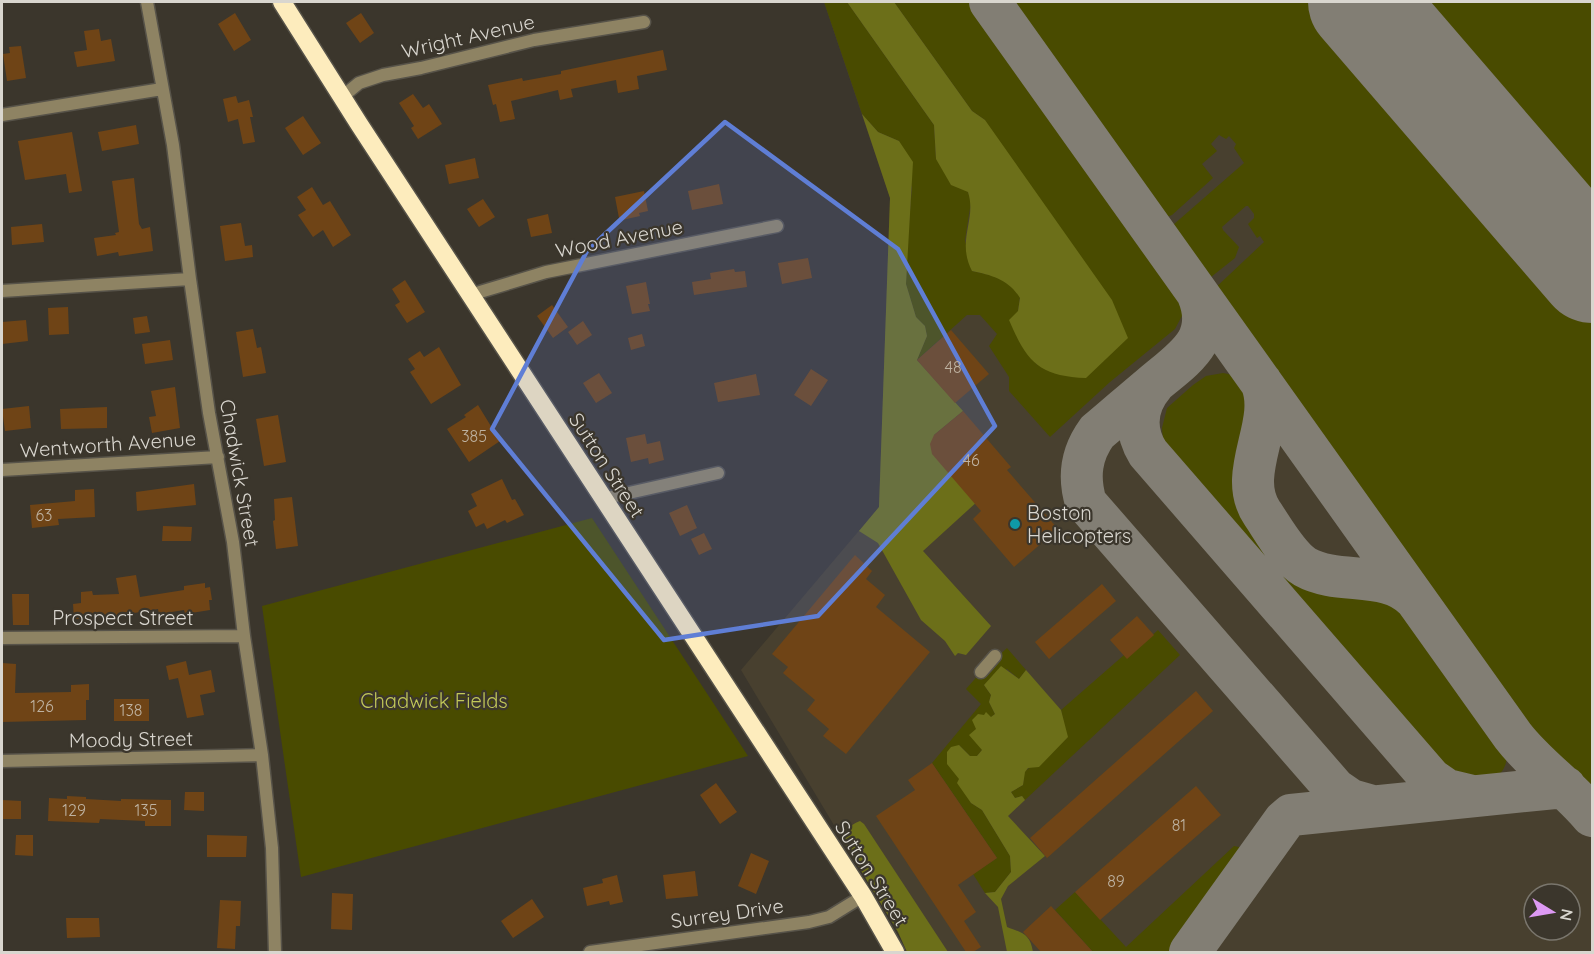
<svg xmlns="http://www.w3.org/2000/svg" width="1594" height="954" viewBox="0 0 1594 954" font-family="Quicksand,sans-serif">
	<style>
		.built { fill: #48402f; fill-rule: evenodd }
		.green { fill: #494b00 }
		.forest { fill: #6c6f19 }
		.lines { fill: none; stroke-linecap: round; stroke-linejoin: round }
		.taxiway { stroke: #827e74; stroke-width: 42 }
		.runway { stroke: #827e74; stroke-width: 106 }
		.building { fill: #6f4416 }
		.street-casing { stroke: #575349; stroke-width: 15 }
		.highway-casing { stroke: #575349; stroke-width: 21 }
		.street { stroke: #8e8363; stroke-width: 12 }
		.highway { stroke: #fdecbd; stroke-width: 18 }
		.marked { fill: #5f7ed5; fill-opacity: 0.2; stroke: #5f7ed5; stroke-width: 4.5; stroke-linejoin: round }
		.culture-dot { fill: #0f9aa8; stroke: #3b362c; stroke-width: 2 }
		.labels { text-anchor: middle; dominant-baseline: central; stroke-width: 4.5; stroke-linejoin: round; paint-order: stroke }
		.number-label { font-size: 16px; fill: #beb2a1 }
		.street-label { font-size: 20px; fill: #d9d6cf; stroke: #3b362c }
		.poi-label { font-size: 20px; fill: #d9d6cf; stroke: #3b362c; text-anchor: start }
		.park-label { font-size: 20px; fill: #c2c858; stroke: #3b362c }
	</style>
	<rect width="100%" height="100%" fill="#3b362c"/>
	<path class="built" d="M 824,2 L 1592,2 L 1592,952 L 907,952 L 898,932 L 741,670 L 879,507 L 890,198 ZM 1534,894 L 1570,894 L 1570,930 L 1534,930 Z"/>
	<path class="green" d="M 824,2 L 847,2 L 934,125 L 936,159 L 968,192 L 971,202 L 965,240 L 972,271 C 993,275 1008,279 1020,297 L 1018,311 L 1037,366 L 985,120 L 972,111 L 894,2 L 976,2 L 1182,291 L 1183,314 L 1175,329 L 1110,382 L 1050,437 L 1009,391 L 1009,377 L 989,346 L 997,334 L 980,315 L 967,315 L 917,360 L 927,336 L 925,326 L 916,317 L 906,284 L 907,247 L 912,188 L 899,141 L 878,132 L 862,114 Z
		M 1006,2 L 1314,2 L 1592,323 L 1592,802 L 1526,730 L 1212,291 L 1264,242 L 1260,236 L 1257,238 L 1248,224 L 1254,218 L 1254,214 L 1248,206 L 1246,206 L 1222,227 L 1223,230 L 1239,247 L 1235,258 L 1206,281 L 1171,232 L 1173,225 L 1244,163 L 1234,148 L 1236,144 L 1229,136 L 1226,139 L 1219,135 L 1211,144 L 1217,151 L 1202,164 L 1213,178 L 1172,215 L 1162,219 Z
		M 1413,2 L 1592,2 L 1592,211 Z
		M 1223,373 C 1238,375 1245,383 1255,394 L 1237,499 L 1294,579 L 1308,584 L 1402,601 L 1506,750 C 1512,782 1474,789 1452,776 L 1163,439 L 1162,428 L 1167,408 L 1193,385 L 1206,376 Z
		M 592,518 L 748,756 L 301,877 L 262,606 Z
		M 1158,630 L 1180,655 L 1025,800 L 1022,796 L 1015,798 L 1011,792 L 1023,785 L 1024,772 L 1067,738 L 1061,710 L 1124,655 L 1127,658 Z
		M 1007,648 L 1026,670 L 1019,679 L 1007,669 L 984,685 L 991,695 L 989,702 L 995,714 L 976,729 L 982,750 L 977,756 L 970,756 L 959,745 L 959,779 L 971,803 L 982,810 L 1010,856 L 1011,872 L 995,892 L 985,893 L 973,874 L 997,858 L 932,763 L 981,704 L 966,689 L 981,672 Z
		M 1234,846 L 1249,849 L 1173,952 L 1093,952 L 1055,910 L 1075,892 L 1126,947 Z"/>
	<path class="forest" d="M 847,2 L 894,2 L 972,111 L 985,120 L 1112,300 L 1128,338 L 1086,378 C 1039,376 1027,362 1009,320 L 1018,311 L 1020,298 C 1009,280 992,275 972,271 C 956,240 977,220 968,192 L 951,185 L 936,159 L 934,125 Z
		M 862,114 L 878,132 L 899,141 L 913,162 L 906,284 L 916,317 L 925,326 L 927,336 L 917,360 L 963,411 L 934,435 L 979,500 L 923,551 L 991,626 L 966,655 L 958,653 L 955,656 L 945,641 L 921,620 L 878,543 L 859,531 L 879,507 L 890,198 Z
		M 1001,666 L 1019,679 L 1026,670 L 1061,710 L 1068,737 L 1039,767 L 1028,768 L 1025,772 L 1023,785 L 1011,792 L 1015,798 L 1022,796 L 1025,800 L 1008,816 L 1045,856 L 1008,886 L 1001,899 L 1007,927 C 1023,933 1030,934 1033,952 L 1007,952 L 998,907 L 985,893 L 995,892 L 1011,872 L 1010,856 L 982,810 L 971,803 L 957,783 L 959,779 L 947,764 L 947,752 L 951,747 L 959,745 L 970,756 L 977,756 L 982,750 L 969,735 L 976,729 L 972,720 L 978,714 L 984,715 L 986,712 L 991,717 L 995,714 L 989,702 L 991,695 L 984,685 Z
		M 860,821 L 864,824 L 948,952 L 907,952 L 898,932 L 845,844 C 845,833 848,825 860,821 Z"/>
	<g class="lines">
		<path class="taxiway" d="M 990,2 L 1513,736 C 1536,766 1568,787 1592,816
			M 1198,295 C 1217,341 1181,360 1151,386 C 1133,401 1115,417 1097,432 C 1081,454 1078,477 1086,503 L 1335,789 L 1351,800 L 1372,806
			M 1261,382 C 1279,423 1235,473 1262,513 C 1273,529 1288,557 1305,567 C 1339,586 1387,569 1415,599
			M 1154,384 C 1136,405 1133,429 1148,453 L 1431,779 L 1447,790 L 1472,796
			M 1190,952 L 1284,821 L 1291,815 L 1565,787"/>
		<path class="runway" d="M 1361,2 L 1592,270"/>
	</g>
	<path class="building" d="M 235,13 L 251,40 L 234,51 L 218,24 Z
		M 361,13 L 374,33 L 360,43 L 346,23 Z
		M 99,29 L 101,41 L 111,39 L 115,61 L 77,67 L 74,52 L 87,50 L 84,31 Z
		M 21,46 L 26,78 L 7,81 L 3,54 L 10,53 L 9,47 Z
		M 663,50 L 667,70 L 637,76 L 639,89 L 618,93 L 616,80 L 571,89 L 573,97 L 560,100 L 558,90 L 537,95 L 511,101 L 515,119 L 500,122 L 496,104 L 493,105 L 488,85 L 522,78 L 523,81 L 561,74 L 561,71 Z
		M 413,94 L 423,108 L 429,104 L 442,124 L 418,139 L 411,128 L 414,126 L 399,103 Z
		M 236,96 L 238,103 L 249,100 L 253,117 L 250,117 L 255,142 L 243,144 L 238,119 L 228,122 L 223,99 Z
		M 303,116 L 321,143 L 303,155 L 285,128 Z
		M 136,125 L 139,144 L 102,151 L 98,132 Z
		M 72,132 L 82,191 L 69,193 L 66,174 L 25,180 L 18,141 Z
		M 475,158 L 479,178 L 449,184 L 445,165 Z
		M 134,178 L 139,224 L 142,229 L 150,227 L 153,251 L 119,256 L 118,252 L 97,256 L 94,238 L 116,235 L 115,233 L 119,232 L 112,181 Z
		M 719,184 L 723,204 L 692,210 L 688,191 Z
		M 312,187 L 323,205 L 330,201 L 351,235 L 333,247 L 323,230 L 313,237 L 298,215 L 306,210 L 297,197 Z
		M 644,191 L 648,211 L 639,213 L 640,216 L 622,220 L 622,218 L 619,218 L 615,197 Z
		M 483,199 L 495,217 L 479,227 L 467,209 Z
		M 548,214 L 552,233 L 531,237 L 527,219 Z
		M 241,223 L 245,246 L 252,245 L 253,257 L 225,261 L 220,226 Z
		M 42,224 L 44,242 L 12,245 L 11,227 Z
		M 808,258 L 812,278 L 782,284 L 778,263 Z
		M 734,269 L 735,272 L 745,271 L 747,287 L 694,295 L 692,282 L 711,279 L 710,273 Z
		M 405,280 L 425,312 L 407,323 L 395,305 L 400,302 L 392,289 Z
		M 646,282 L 650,304 L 648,304 L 650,311 L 632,314 L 626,286 Z
		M 552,305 L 568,327 L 553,338 L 537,316 Z
		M 68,307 L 69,334 L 49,335 L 48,308 Z
		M 147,316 L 150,332 L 135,334 L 133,318 Z
		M 26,320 L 28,341 L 2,344 L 2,322 Z
		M 583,321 L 592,335 L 577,345 L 568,332 Z
		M 253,329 L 257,348 L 261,347 L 266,373 L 243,377 L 236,332 Z
		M 951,330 L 989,374 L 955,403 L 917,360 Z
		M 642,334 L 645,346 L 631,350 L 628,338 Z
		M 170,340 L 173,360 L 145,364 L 142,344 Z
		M 439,347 L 461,385 L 431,404 L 410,372 L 415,369 L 408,359 L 420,351 L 424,357 Z
		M 811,369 L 828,380 L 811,406 L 794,395 Z
		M 599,373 L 612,393 L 596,403 L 583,383 Z
		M 756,374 L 760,395 L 718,402 L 714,383 Z
		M 175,387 L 180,428 L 152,433 L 149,417 L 156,416 L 151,391 Z
		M 478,405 L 500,441 L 469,462 L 447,429 L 466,417 L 464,415 Z
		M 29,406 L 31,428 L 5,431 L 2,409 Z
		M 107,407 L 107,428 L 61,429 L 60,409 Z
		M 963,411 L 1011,467 L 1007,470 L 1058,529 L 1014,567 L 973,519 L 981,511 L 932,454 L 930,444 L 934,435 Z
		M 278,415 L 286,462 L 264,466 L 256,419 Z
		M 645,434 L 647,444 L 660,441 L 664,460 L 649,464 L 648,458 L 631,462 L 626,438 Z
		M 502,479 L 512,500 L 515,499 L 524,515 L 507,523 L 505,520 L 487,529 L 484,523 L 476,527 L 468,511 L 477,506 L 471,494 Z
		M 194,484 L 196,505 L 137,511 L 136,492 Z
		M 94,489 L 95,517 L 58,519 L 59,525 L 32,528 L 30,505 L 75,501 L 75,490 Z
		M 292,497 L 298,546 L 276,549 L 273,521 L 275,520 L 274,499 Z
		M 687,505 L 697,528 L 680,536 L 669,513 Z
		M 163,526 L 192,527 L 191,541 L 162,541 Z
		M 704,533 L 712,549 L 699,555 L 691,539 Z
		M 855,555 L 872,571 L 866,579 L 885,595 L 876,607 L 930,652 L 846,754 L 823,736 L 829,729 L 807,710 L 815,700 L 783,673 L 788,667 L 772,654 Z
		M 136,575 L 140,597 L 184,590 L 184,586 L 205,583 L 205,588 L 210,587 L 212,600 L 209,600 L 210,610 L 185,614 L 184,610 L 159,614 L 158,609 L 116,616 L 74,619 L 73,604 L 81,603 L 81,592 L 92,591 L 93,595 L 119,594 L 116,578 Z
		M 1102,584 L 1116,601 L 1049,659 L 1035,642 Z
		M 12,594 L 29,594 L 29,625 L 13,625 Z
		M 1137,616 L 1154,635 L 1127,659 L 1110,640 Z
		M 186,661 L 189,675 L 211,670 L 215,692 L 200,695 L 204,715 L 187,718 L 178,678 L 169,680 L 166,666 Z
		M 2,663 L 16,664 L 15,693 L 71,692 L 71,685 L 89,684 L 89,700 L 86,700 L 86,720 L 2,722 Z
		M 1196,691 L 1213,711 L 1047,858 L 1030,838 Z
		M 114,699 L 149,699 L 149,721 L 114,721 Z
		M 932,763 L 997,858 L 958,885 L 976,912 L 964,921 L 981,947 L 973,952 L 966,952 L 876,816 L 915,790 L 908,780 Z
		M 716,783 L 737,812 L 720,824 L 700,795 Z
		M 1196,786 L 1221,815 L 1100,920 L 1075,892 Z
		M 185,792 L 204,792 L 204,811 L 184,810 Z
		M 67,796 L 86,797 L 86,799 L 121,801 L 121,799 L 171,800 L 171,826 L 145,826 L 145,821 L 100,819 L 99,823 L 48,821 L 49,798 L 67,799 Z
		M 2,800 L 21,801 L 21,819 L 2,819 Z
		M 16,835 L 33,835 L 33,856 L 15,855 Z
		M 207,835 L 247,836 L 246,857 L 207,857 Z
		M 751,853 L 769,861 L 756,894 L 738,886 Z
		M 695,871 L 698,896 L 666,899 L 663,875 Z
		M 617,875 L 623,902 L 610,905 L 609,901 L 587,906 L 583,888 L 603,883 L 602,879 Z
		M 332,893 L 353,894 L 352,930 L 331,929 Z
		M 532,899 L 544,917 L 513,938 L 501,921 Z
		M 220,900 L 241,901 L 240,926 L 236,926 L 235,949 L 217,948 Z
		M 1051,906 L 1093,952 L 1041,952 L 1023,932 Z
		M 66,918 L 99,918 L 100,937 L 67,938 Z"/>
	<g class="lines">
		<defs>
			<path id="street" d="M 147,2 L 173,145 L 190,279 L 209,413 L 233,542 L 244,636 L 262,755 L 272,848 L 275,952
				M 342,97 L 359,83 L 383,75 L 421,68 L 534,40 L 644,22
				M 2,115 L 162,89
				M 2,291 L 190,279
				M 470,295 L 546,272 L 777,226
				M 2,470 L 218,457
				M 602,499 L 718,473
				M 2,638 L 244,636
				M 981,672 L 995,656
				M 2,761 L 262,755
				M 590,952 L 809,922 L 829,917 L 863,896"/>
			<path id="highway" d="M 282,2 L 359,124 L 863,896 L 895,952"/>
		</defs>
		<use href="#street" class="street-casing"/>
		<use href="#highway" class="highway-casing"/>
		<use href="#street" class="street"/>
		<use href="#highway" class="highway"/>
	</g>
	<path class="marked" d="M 725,122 L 898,249 L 995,426 L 818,616 L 664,640 L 492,429 L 587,251 Z"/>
	<circle class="culture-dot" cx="1015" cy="524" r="6"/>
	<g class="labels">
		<g class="number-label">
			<text x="953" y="367">48</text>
			<text x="474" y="436">385</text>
			<text x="971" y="460">46</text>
			<text x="44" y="515">63</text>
			<text x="42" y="706">126</text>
			<text x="131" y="710">138</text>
			<text x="74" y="810">129</text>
			<text x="146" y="810">135</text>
			<text x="1179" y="825">81</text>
			<text x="1116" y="881">89</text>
		</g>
		<g class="street-label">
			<text transform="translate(468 36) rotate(-13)">Wright Avenue</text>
			<text transform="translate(619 238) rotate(-11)">Wood Avenue</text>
			<text transform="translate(108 444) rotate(-4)">Wentworth Avenue</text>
			<text transform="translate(607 465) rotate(57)">Sutton Street</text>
			<text transform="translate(240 473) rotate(80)">Chadwick Street</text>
			<text x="123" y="617">Prospect Street</text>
			<text transform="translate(131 739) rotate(-1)">Moody Street</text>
			<text transform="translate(872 873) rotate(58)">Sutton Street</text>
			<text transform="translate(727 913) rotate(-8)">Surrey Drive</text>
		</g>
		<g class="poi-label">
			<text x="1027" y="512">Boston<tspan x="1027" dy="23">Helicopters</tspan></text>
		</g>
		<g class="park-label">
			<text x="434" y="700">Chadwick Fields</text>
		</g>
	</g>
	<rect width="1594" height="954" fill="none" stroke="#d9d6cf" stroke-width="6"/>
	<g transform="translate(1552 912) rotate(101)"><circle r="28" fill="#3b362c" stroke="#7a766d" stroke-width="1.5"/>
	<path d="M0-4.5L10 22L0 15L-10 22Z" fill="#dd99f3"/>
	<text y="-9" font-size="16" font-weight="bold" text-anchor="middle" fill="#d9d6cf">N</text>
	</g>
</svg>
